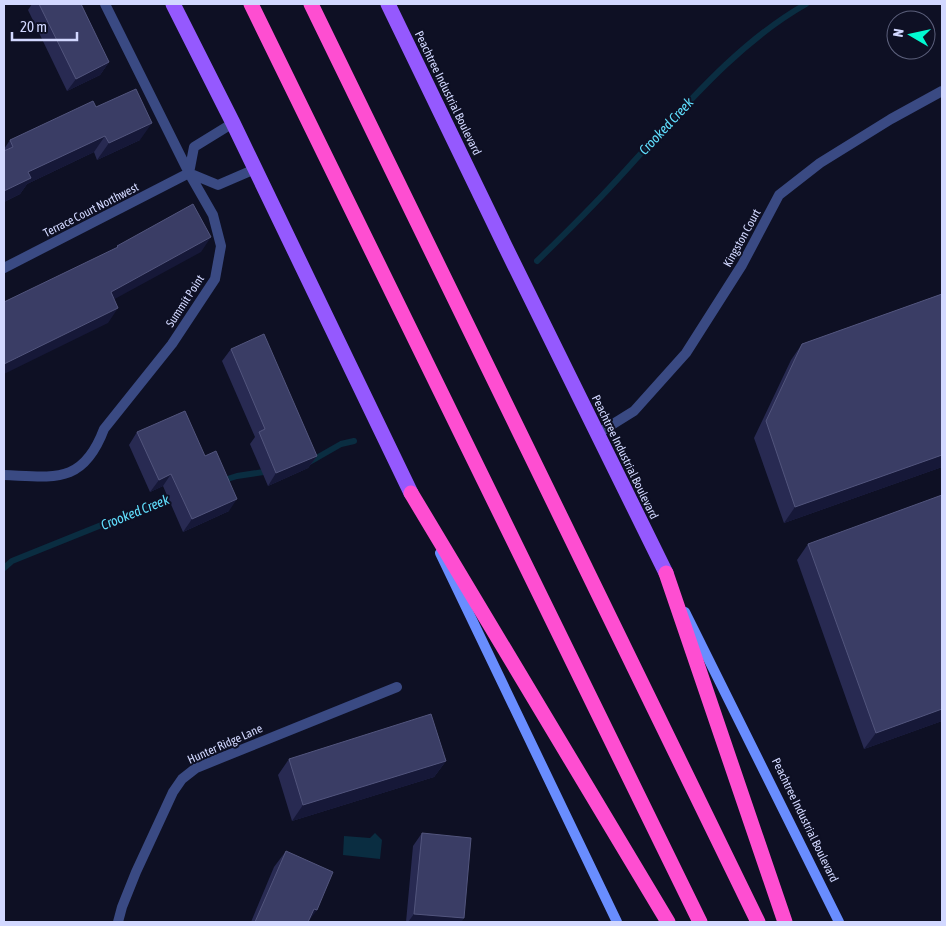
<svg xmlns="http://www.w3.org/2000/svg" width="946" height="926" viewBox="0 0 946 926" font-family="'Asap Condensed',sans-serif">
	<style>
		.water { fill: #0a2d41 }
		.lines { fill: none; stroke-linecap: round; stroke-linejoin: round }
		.stream { stroke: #0a2d41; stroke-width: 6 }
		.minor { stroke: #3a4a83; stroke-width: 10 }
		.secondary { stroke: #698dfe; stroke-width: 10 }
		.primary { stroke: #9559fe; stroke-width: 15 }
		.motorway { stroke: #fe4ed1; stroke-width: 15 }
		.wall { fill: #282a52 }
		.shaded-wall { fill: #161838 }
		.building { fill: #3a3d65; stroke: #52557d }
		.labels { text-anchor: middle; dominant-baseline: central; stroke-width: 4; stroke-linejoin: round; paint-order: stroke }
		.street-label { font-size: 12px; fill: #d2d8ff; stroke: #0e1024 }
		.water-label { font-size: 14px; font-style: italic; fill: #60dffe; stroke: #0e1024 }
	</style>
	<rect width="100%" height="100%" fill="#0e1024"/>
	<path class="water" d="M 375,833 L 382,840 L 380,859 L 343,855 L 344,836 L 370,838 Z"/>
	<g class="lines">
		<path class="stream" d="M 537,261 C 571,228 604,195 635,160 C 687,104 739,42 806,4
			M 306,464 L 341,444 L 354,441
			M 221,481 L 237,476 L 270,471
			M 4,568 L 12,561 L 176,495"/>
		<path class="minor" d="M 189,173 L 194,147 L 233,123
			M 189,173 L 218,185 L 255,169
			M 4,268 L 189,173
			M 597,434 L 634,411 L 686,353 L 742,265 L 779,195 L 820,163 L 891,119 L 942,91
			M 4,475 C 54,477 83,485 104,429 L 172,344 L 215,279 L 221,246 L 213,215 L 189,173 L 105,4
			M 118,922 L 122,907 L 136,872 L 173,792 L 182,779 L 196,768 L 397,687"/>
		<path class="secondary" d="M 440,553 L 617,922
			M 685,612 L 839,922"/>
		<path class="primary" d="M 173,4 L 233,123 L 411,493
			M 388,4 L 505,246 L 666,573"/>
		<path class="motorway" d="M 251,4 L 700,922
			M 311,4 L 758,922
			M 411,493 L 668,922
			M 666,573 L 785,922"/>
	</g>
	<path class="wall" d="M 32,4 L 81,4 L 109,62 L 100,75 L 67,91 L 28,10 Z
		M 96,107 L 140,140 L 97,160 L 94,152 L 27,184 L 20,194 L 4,202 L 4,149 L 10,140 Z
		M 942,294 L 942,467 L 784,523 L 754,438 L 791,360 L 802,344 Z
		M 231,349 L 317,456 L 308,468 L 268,486 L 250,444 L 255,437 L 222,361 Z
		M 137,432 L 229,511 L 183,532 L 163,486 L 150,492 L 129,445 Z
		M 808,544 L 942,721 L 864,749 L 797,560 Z
		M 289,759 L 446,761 L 434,777 L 292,821 L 278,775 Z
		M 422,833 L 464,918 L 461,922 L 406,922 L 413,846 Z
		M 286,851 L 308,922 L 251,922 L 274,867 Z"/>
	<path class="shaded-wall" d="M 109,62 L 100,75 L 67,91 L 76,79 Z
		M 152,123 L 140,140 L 97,160 L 109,143 Z
		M 105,136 L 94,152 L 27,184 L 20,194 L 4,202 L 4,191 L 28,172 Z
		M 211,237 L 201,252 L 100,307 L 111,292 Z
		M 118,308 L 108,323 L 4,374 L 4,364 Z
		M 942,455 L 942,467 L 784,523 L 795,507 Z
		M 317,456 L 308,468 L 268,486 L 276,473 Z
		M 171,474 L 163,486 L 150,492 L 159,480 Z
		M 237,499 L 229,511 L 183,532 L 192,519 Z
		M 942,709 L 942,721 L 864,749 L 876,733 Z
		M 446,761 L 434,777 L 292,821 L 303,805 Z
		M 314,909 L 317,910 L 308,922 Z
		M 414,914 L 464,918 L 461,922 L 408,922 Z"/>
	<path class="building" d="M 39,4 L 81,4 L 109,62 L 76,79 Z
		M 136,89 L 152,123 L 109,143 L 105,136 L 28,172 L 31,178 L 4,191 L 4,151 L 13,147 L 10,140 L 93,101 L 96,107 Z
		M 193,204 L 211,237 L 111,292 L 118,308 L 4,364 L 4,302 L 118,247 L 117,246 Z
		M 942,294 L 942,455 L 795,507 L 766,421 L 802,344 Z
		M 264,334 L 317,456 L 276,473 L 259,432 L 265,429 L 231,349 Z
		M 185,411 L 205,456 L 216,451 L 237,499 L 192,519 L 171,474 L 159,480 L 137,432 Z
		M 942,495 L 942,709 L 876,733 L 808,544 Z
		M 431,714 L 446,761 L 303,805 L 289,759 Z
		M 422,833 L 471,838 L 464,918 L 414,914 Z
		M 286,851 L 333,872 L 317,910 L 314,909 L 308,922 L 255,922 Z"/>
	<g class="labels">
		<g class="street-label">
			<text transform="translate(448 93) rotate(64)">Peachtree Industrial Boulevard</text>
			<text transform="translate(91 210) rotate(-27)">Terrace Court Northwest</text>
			<text transform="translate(742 238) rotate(-61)">Kingston Court</text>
			<text transform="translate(185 301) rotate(-57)">Summit Point</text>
			<text transform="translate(625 457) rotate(64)">Peachtree Industrial Boulevard</text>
			<text transform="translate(225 744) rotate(-24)">Hunter Ridge Lane</text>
			<text transform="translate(805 820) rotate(64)">Peachtree Industrial Boulevard</text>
		</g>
		<g class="water-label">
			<text transform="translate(666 126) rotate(-47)">Crooked Creek</text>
			<text transform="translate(135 512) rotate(-22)">Crooked Creek</text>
		</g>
	</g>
	<rect width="946" height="926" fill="none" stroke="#d2d8ff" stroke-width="10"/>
	<g transform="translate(911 35) rotate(279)"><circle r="24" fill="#0e1024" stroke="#5c607c"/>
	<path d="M0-4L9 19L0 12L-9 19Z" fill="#02fad2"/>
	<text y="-8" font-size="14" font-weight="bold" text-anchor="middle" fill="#d2d8ff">N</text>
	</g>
	<path d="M12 32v8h65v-8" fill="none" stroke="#d2d8ff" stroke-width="2.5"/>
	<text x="20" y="32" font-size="15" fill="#d2d8ff" stroke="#0e1024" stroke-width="4" paint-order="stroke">20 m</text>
</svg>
